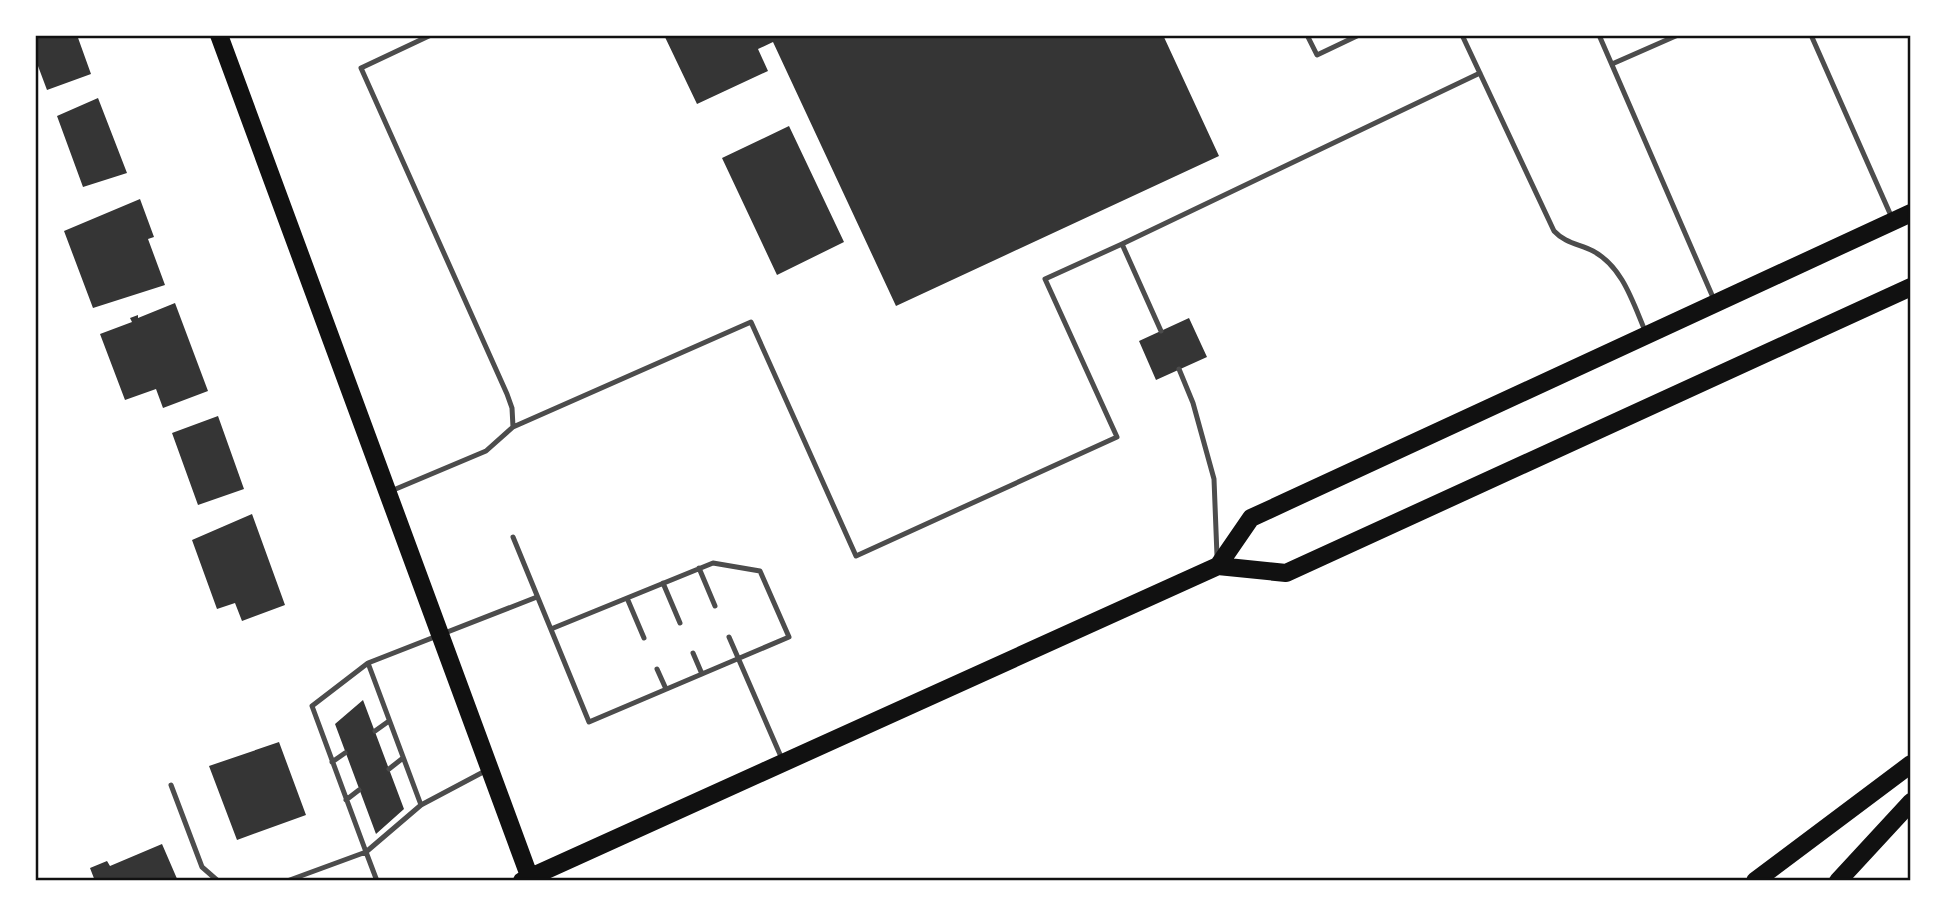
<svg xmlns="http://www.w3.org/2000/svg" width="1946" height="916" viewBox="0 0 1946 916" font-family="'Nunito Sans',sans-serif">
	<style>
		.building { fill: #353535 }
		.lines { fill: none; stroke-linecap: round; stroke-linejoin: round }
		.service { stroke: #4c4c4c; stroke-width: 5 }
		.primary { stroke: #111; stroke-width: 18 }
		.neatline { fill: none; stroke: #111; stroke-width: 2.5 }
	</style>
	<rect width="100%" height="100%" fill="#fff"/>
	<path class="building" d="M 35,35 L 77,35 L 91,74 L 47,90 L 35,58 Z
		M 664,35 L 1163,35 L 1219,156 L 896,306 L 773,42 L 758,49 L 768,71 L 697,104 Z
		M 98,98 L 127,173 L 83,187 L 57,116 Z
		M 789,126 L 844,242 L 777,275 L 722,158 Z
		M 140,199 L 154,237 L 148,239 L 165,285 L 93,308 L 64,231 Z
		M 175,303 L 208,391 L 163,408 L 156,389 L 125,400 L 100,334 L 132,322 L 130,318 L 138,315 L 138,318 Z
		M 1189,318 L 1207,357 L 1156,380 L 1139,341 Z
		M 218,416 L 244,489 L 198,505 L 172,433 Z
		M 252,514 L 285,605 L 242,621 L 235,603 L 217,609 L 192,540 Z
		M 363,700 L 404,809 L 376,834 L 335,724 Z
		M 279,742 L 306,815 L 237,840 L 209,766 Z
		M 162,844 L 178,881 L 95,881 L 90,868 L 107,861 L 110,866 Z"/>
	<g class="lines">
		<path class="service" d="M 1307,35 L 1317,55 L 1359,35
			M 1462,35 L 1554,231 C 1565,243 1579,244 1593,251 C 1623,267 1633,303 1646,333
			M 1599,35 L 1715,302
			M 1811,35 L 1892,218
			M 1612,64 L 1678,35
			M 1122,244 L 1480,73
			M 1179,369 L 1193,403 L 1214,479 L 1217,556
			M 513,427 L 751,322 L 856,556 L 1117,437 L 1045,279 L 1122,244 L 1161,331
			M 391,491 L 486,451 L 513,427 L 512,408 L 507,394 L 361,68 L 431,35
			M 513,537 L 589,722 L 789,637 L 760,571 L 713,563 L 551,629
			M 699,568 L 715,606
			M 663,583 L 680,623
			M 627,598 L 644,638
			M 729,637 L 782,759
			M 693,653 L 702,674
			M 368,663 L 421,805
			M 657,669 L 666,689
			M 375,731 L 389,721
			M 332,762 L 345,753
			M 389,769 L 403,758
			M 171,785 L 202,867 L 218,881
			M 346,800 L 359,790
			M 287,881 L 366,852 L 312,706 L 368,663 L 537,597
			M 377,881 L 366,852 L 421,805 L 487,770"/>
		<path class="primary" d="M 219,35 L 531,881
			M 1218,566 L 1251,518 L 1911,213
			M 522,881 L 1218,566 L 1286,573 L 1911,287
			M 1755,881 L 1911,764
			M 1838,881 L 1911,802"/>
	</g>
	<rect width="1946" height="916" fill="none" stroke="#ffffff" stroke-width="74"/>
	<rect x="37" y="37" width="1872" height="842" class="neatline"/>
</svg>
